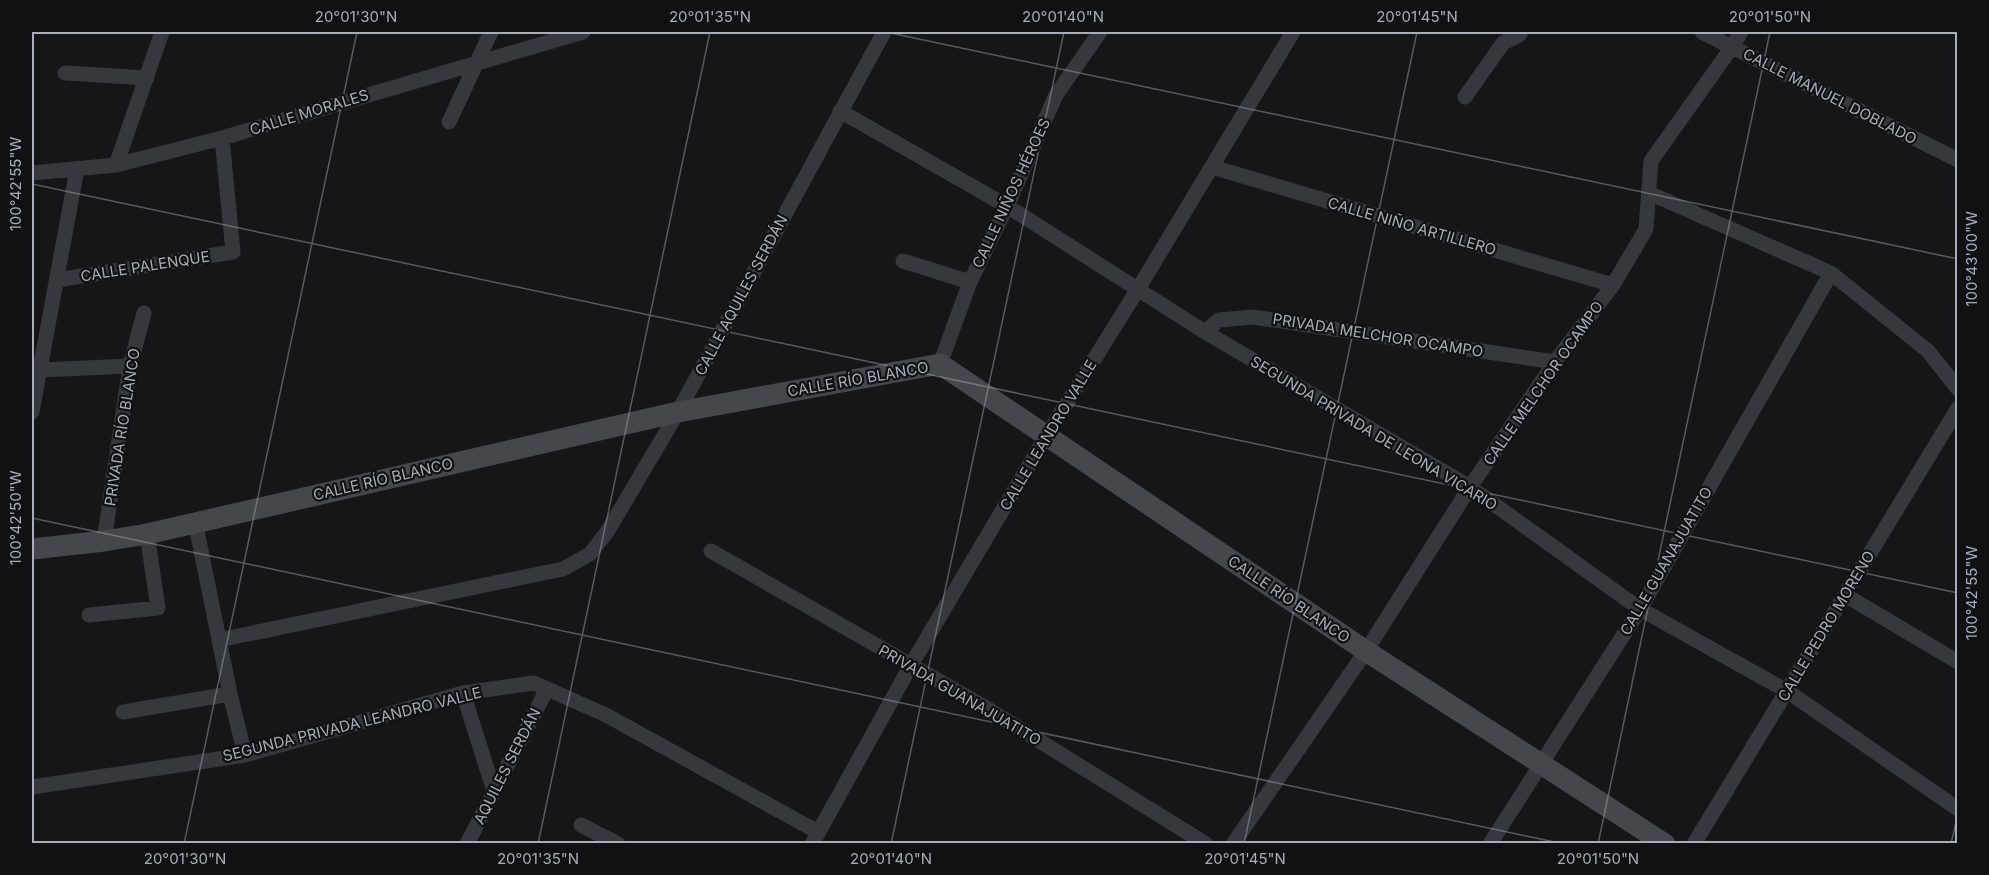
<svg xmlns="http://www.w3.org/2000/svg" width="1989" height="875" viewBox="0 0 1989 875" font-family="Inter,sans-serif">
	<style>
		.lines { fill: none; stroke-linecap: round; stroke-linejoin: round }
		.street { stroke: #37383d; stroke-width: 15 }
		.secondary { stroke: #45474d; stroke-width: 21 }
		.ticks { fill: none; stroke: #a8adb8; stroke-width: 1.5; stroke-opacity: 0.45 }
		.labels { text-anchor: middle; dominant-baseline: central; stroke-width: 4.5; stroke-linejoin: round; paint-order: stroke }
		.street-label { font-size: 15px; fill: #a8adb8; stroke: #111113 }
		.neatline { fill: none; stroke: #a8adb8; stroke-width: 2 }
		.ticks-label { font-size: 15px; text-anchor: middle; fill: #a8adb8 }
	</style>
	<rect width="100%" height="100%" fill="#161618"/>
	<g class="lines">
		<path class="street" d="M 1702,32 L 1958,160
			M 65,73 L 147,78
			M 1465,97 L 1503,43 L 1519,35 L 1521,32
			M 840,111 L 1007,206 L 1205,332 L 1470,487 L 1640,609 L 1787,691 L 1958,809
			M 449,122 L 491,32
			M 116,165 L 162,32
			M 1212,167 L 1613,285
			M 32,173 L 116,165 L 222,138 L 583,32
			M 1649,193 L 1831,273 L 1928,351 L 1958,389
			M 903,261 L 970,282
			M 57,280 L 233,252 L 222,138
			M 1205,332 L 1219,320 L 1253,317 L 1555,362
			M 940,364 L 970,282 L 1007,206 L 1056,95 L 1100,32
			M 32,367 L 40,370 L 130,366
			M 32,412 L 77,169
			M 195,521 L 230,694 L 245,755
			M 104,541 L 130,366 L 144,313
			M 711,551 L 983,706 L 1206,844
			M 1845,595 L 1958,662
			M 89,615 L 158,608 L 147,534
			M 219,640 L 563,569 L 590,554 L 607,532 L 678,412 L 884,32
			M 463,693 L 494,791
			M 123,712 L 230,694
			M 32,787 L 245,755 L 463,693 L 534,683 L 606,715 L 818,832
			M 581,825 L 618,844
			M 467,844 L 547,689
			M 812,844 L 911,665 L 1047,435 L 1138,289 L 1293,32
			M 1233,844 L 1366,651 L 1470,487 L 1555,362 L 1613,285 L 1646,229 L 1651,161 L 1732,47 L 1741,32
			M 1490,844 L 1640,609 L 1831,273
			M 1694,844 L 1958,408"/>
		<path class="secondary" d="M 32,549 L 104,541 L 147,534 L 678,412 L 940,364 L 1366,651 L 1665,844"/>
	</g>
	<path class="ticks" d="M 886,32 L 1958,259M 32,184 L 1958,593M 32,518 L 1564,844M 184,844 L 357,32M 538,844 L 710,32M 891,844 L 1064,32M 1244,844 L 1417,32M 1598,844 L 1770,32M 1951,844 L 1958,813"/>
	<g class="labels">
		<g class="street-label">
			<text transform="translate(1830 96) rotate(27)">CALLE MANUEL DOBLADO</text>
			<text transform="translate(309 112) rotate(-17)">CALLE MORALES</text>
			<text transform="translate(1011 193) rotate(-65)">CALLE NIÑOS HÉROES</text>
			<text transform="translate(1412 226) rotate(16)">CALLE NIÑO ARTILLERO</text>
			<text transform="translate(145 266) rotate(-9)">CALLE PALENQUE</text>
			<text transform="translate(741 295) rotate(-62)">CALLE AQUILES SERDÁN</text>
			<text transform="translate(1378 335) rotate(9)">PRIVADA MELCHOR OCAMPO</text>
			<text transform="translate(858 379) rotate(-10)">CALLE RÍO BLANCO</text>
			<text transform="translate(1543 383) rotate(-55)">CALLE MELCHOR OCAMPO</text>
			<text transform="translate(122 427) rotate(-81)">PRIVADA RÍO BLANCO</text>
			<text transform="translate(1374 433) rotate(31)">SEGUNDA PRIVADA DE LEONA VICARIO</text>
			<text transform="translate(1048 435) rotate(-59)">CALLE LEANDRO VALLE</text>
			<text transform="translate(383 479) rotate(-13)">CALLE RÍO BLANCO</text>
			<text transform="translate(1666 561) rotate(-60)">CALLE GUANAJUATITO</text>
			<text transform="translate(1289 599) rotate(34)">CALLE RÍO BLANCO</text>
			<text transform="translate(1826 626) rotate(-59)">CALLE PEDRO MORENO</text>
			<text transform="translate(960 695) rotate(30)">PRIVADA GUANAJUATITO</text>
			<text transform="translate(352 724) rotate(-14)">SEGUNDA PRIVADA LEANDRO VALLE</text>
			<text transform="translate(507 766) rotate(-63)">AQUILES SERDÁN</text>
		</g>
	</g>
	<rect width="1989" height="875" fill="none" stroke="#111113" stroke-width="66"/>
	<rect x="33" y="33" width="1923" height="809" class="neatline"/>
	<g class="ticks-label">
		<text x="356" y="22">20°01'30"N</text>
		<text x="710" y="22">20°01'35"N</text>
		<text x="1063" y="22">20°01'40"N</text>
		<text x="1417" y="22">20°01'45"N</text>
		<text x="1770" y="22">20°01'50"N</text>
		<text transform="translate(16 184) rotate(-90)" y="5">100°42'55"W</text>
		<text transform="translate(1972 259) rotate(-90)" y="5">100°43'00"W</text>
		<text transform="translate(16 518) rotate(-90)" y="5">100°42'50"W</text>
		<text transform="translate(1972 593) rotate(-90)" y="5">100°42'55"W</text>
		<text x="185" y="864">20°01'30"N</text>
		<text x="538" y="864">20°01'35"N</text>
		<text x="891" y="864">20°01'40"N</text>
		<text x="1245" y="864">20°01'45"N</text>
		<text x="1598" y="864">20°01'50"N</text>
	</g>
</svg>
